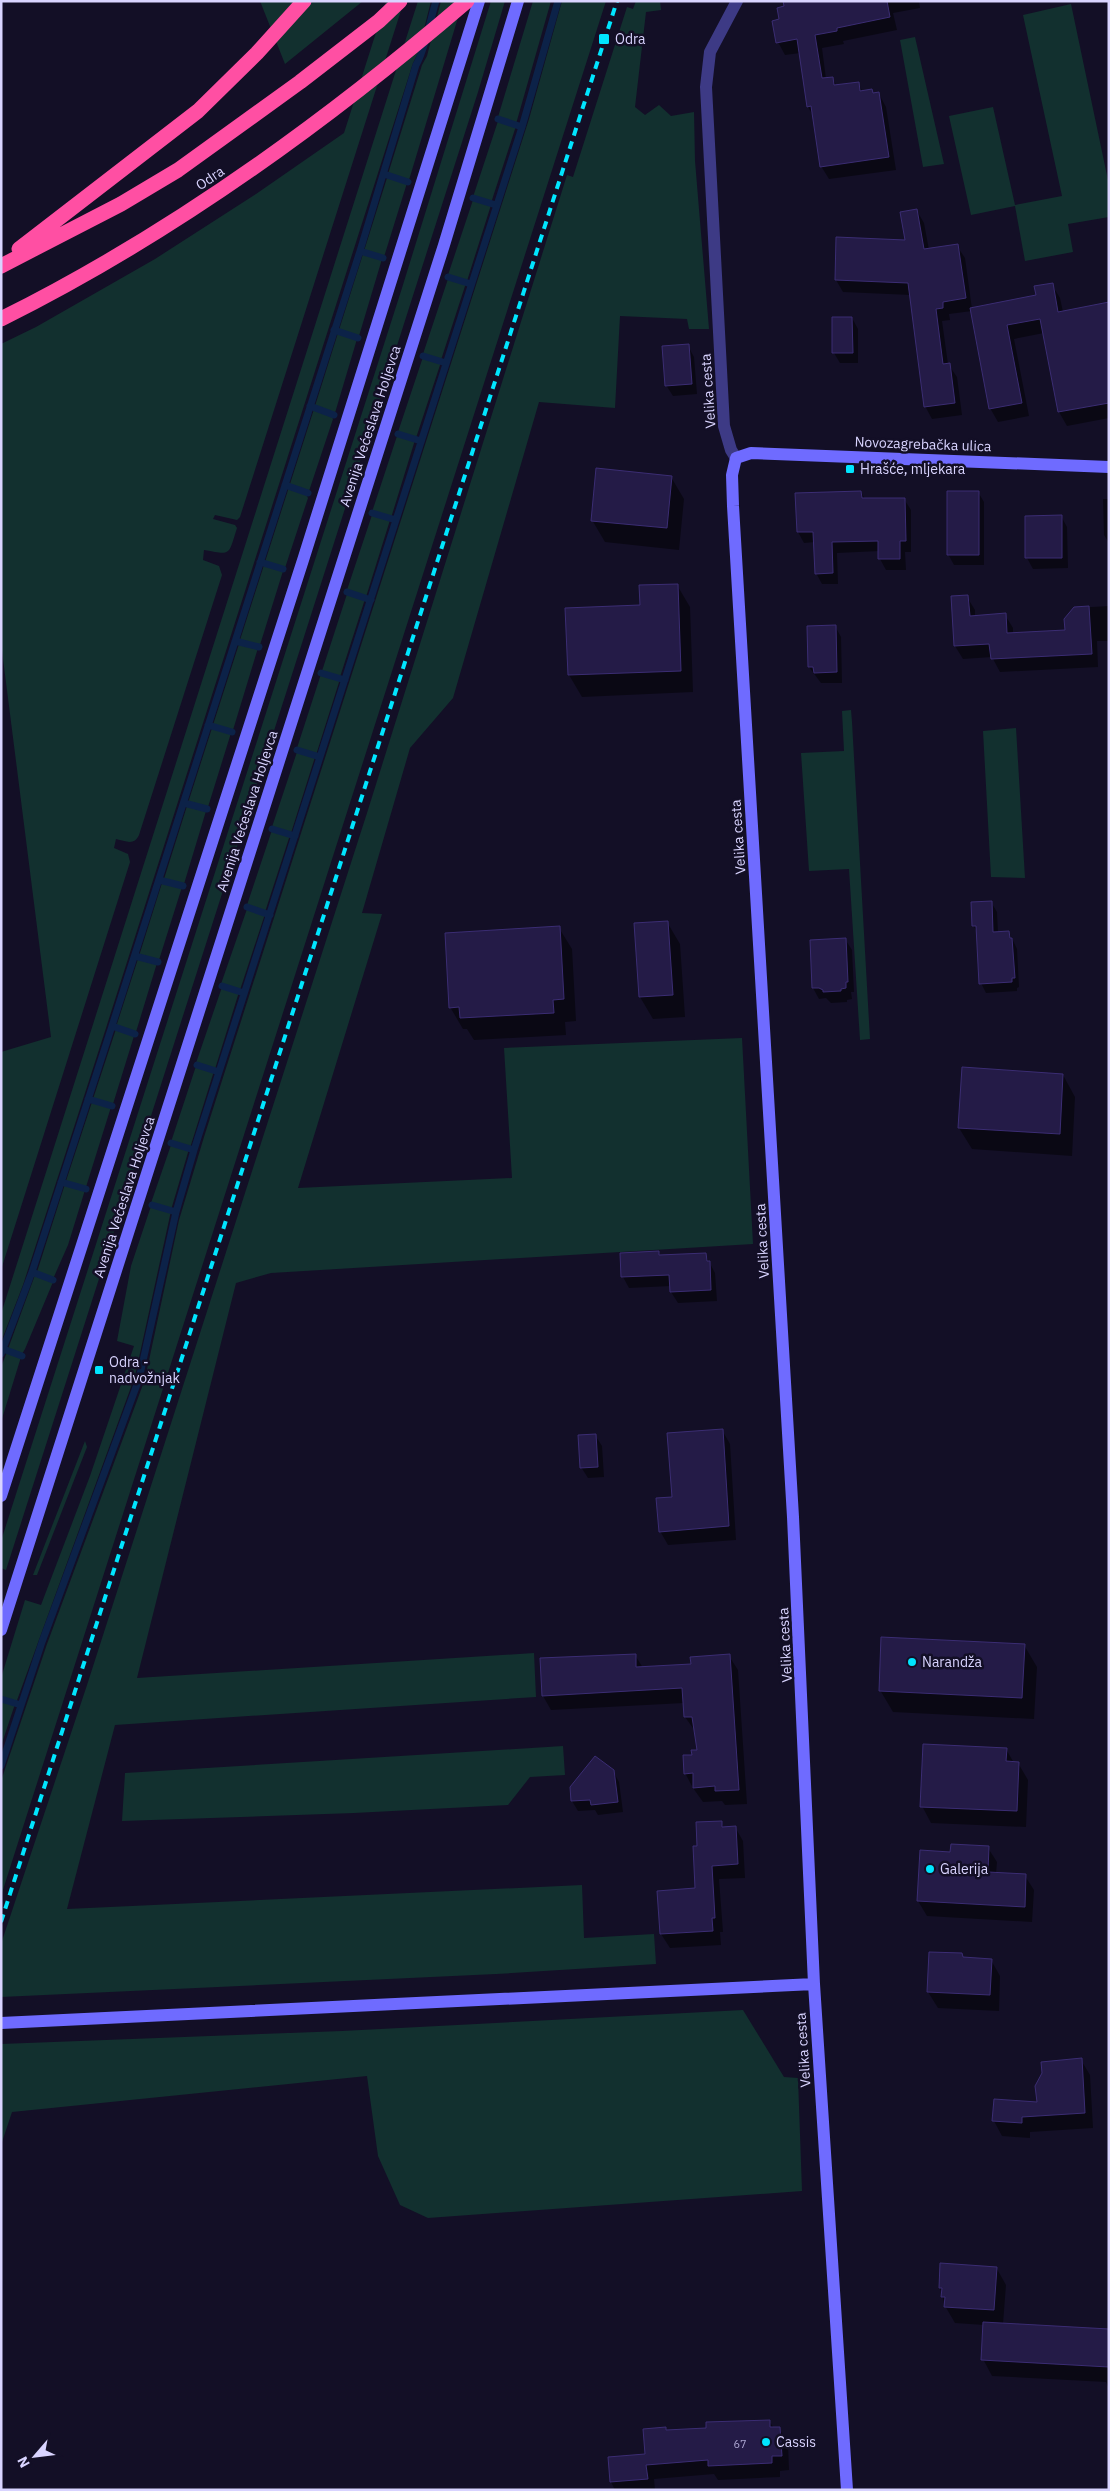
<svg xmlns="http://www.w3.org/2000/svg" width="1110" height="2491" viewBox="0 0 1110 2491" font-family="'IBM Plex Sans',sans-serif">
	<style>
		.green { fill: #12302f }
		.shadow { fill: #0007 }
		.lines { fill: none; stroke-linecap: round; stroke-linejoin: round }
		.stream { stroke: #0c2248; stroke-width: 7 }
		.building { fill: #241b47; stroke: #3b2d73 }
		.minor { stroke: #3d3a85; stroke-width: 12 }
		.secondary { stroke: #6f6bff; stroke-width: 12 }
		.motorway { stroke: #ff4fa3; stroke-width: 15 }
		.rail { stroke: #00e5ff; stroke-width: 4; stroke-dasharray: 8 6; stroke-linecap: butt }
		.poi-dot { fill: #00e5ff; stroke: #130f26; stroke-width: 2 }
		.labels { text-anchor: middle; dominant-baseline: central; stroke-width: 5; stroke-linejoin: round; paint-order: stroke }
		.number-label { font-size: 11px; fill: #aca6d1 }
		.poi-label { font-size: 14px; fill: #d9d4ff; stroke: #130f26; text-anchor: start }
		.street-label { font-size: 14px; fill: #d9d4ff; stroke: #130f26 }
	</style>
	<rect width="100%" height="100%" fill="#130f26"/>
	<path class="green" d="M 260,1 L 363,1 L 285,64 Z
		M 386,1 L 404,1 L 240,517 L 237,520 L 215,515 L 213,519 L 235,525 L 237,528 C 228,556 232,555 204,550 L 203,560 L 219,566 L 222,575 L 139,835 C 134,846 126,841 116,839 L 114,848 L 128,854 L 130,862 L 1,1270 L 1,1052 L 51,1037 L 1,643 L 1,344 L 36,327 L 155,259 L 256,194 L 344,133 Z
		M 418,1 L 431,1 L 418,53 L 413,63 L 106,1028 L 23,1285 L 1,1342 L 1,1314 Z
		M 441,1 L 463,1 L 409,180 L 388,174 L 422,65 L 427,56 Z
		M 491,1 L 505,1 L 478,92 L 6,1570 L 1,1568 L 1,1541 L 402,288 Z
		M 533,1 L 551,1 L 516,124 L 498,117 Z
		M 562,1 L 606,1 L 1,1896 L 1,1781 L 47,1644 L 145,1379 L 179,1220 L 204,1137 L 529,119 Z
		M 636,1 L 660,1 L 661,10 L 646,12 L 635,107 L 645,115 L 659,105 L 671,116 L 694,112 L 695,161 L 709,329 L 689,329 L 687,319 L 620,316 L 615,408 L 539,402 L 453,698 L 410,748 L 362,913 L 382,914 L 298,1188 L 512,1178 L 504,1048 L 742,1038 L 753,1244 L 271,1273 L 236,1283 L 137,1678 L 534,1653 L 536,1697 L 115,1725 L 67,1909 L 582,1885 L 584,1938 L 654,1934 L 656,1964 L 496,1974 L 1,1997 L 1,1944 L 88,1682 L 367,813 L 567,175 L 573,177 L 627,7 L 633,9 Z
		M 1071,4 L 1109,185 L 1109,217 L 1068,224 L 1073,252 L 1025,261 L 1015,206 L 971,215 L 949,116 L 993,107 L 1015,205 L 1062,196 L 1023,15 Z
		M 915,37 L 944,164 L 923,167 L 900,40 Z
		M 498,121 L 516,126 L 491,203 L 473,197 Z
		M 387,178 L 407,183 L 384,257 L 364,251 Z
		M 473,200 L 491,205 L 467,281 L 448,275 Z
		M 363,254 L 382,259 L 359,336 L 339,330 Z
		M 448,279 L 466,283 L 441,360 L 423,354 Z
		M 338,333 L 357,339 L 335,413 L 332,413 L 315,406 Z
		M 423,357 L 441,362 L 416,438 L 398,432 Z
		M 314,409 L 331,415 L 333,419 L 309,491 L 290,484 Z
		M 397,436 L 415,440 L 391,518 L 372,512 Z
		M 289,487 L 305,493 L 308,498 L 285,568 L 265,562 Z
		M 372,515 L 390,520 L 366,597 L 347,590 Z
		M 264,565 L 283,571 L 260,645 L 240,640 Z
		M 347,594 L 365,599 L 340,677 L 322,671 Z
		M 239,644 L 258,648 L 233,730 L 213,725 Z
		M 321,674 L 340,679 L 316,755 L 297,748 Z
		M 851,710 L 852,722 L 870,1039 L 860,1040 L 849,869 L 809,871 L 801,753 L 844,751 L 842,711 Z
		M 212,728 L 231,733 L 208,807 L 188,803 Z
		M 1016,728 L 1025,878 L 991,877 L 983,731 Z
		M 297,752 L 315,757 L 291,833 L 272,827 Z
		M 187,806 L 206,811 L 184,884 L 164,879 Z
		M 272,830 L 290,835 L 265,912 L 247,905 Z
		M 162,883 L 182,887 L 159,960 L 139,956 Z
		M 247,909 L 265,914 L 240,990 L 221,984 Z
		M 138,959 L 157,963 L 136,1032 L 116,1027 Z
		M 222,987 L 239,992 L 215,1069 L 196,1063 Z
		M 116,1029 L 134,1036 L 113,1104 L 93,1099 Z
		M 196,1066 L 214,1071 L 190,1148 L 171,1142 Z
		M 92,1102 L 111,1107 L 86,1187 L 66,1181 Z
		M 171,1145 L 189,1149 L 171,1210 L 151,1203 Z
		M 65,1184 L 85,1190 L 68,1245 L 53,1279 L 37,1272 Z
		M 151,1206 L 171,1211 L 135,1376 L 16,1703 L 1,1697 L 1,1678 L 25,1600 L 41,1605 L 90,1476 L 134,1346 L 117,1341 L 131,1266 Z
		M 35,1275 L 53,1282 L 25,1349 L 22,1354 L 8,1349 Z
		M 7,1352 L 21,1357 L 1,1422 L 1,1367 Z
		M 85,1441 L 87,1447 L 37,1575 L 33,1575 Z
		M 1,1700 L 15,1704 L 1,1746 Z
		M 563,1746 L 565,1775 L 530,1777 L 508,1805 L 354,1813 L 122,1821 L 125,1773 Z
		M 743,2010 L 784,2077 L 798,2078 L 802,2191 L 428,2218 L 400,2205 L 378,2156 L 367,2076 L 12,2112 L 1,2145 L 1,2044 L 342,2031 Z"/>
	<path class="shadow" d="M 784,1 L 919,1 L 920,8 L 893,13 L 897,30 L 843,41 L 844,44 L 822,48 L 826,79 L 832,78 L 837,86 L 858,83 L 863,92 L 879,94 L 886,107 L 896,170 L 829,179 L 821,166 L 814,117 L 808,107 L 800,53 L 785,55 L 778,42 L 785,7 Z
		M 917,211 L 924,223 L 929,250 L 957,246 L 965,258 L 972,309 L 1037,296 L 1052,285 L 1060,298 L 1063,312 L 1109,302 L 1109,418 L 1067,426 L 1059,412 L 1044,333 L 1014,339 L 1029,416 L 998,422 L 990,408 L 972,311 L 949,314 L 950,320 L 942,321 L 948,364 L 957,377 L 962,415 L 932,419 L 925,406 L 911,295 L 843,292 L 836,280 L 907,241 Z
		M 852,318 L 858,329 L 858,363 L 840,363 L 834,353 Z
		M 688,346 L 694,357 L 697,394 L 673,396 L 666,385 Z
		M 671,477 L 684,499 L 679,550 L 605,542 L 592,520 Z
		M 861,492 L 865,499 L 904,499 L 911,510 L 911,552 L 905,552 L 906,570 L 886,570 L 880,559 L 880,551 L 837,553 L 838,584 L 822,584 L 816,573 L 815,542 L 804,543 L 798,532 Z
		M 978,492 L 984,502 L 984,565 L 954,565 L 948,554 Z
		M 1103,499 L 1109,499 L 1109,543 L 1104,535 Z
		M 1061,516 L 1067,527 L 1068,568 L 1033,569 L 1027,558 Z
		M 677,585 L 690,607 L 693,692 L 582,697 L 569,675 L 566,609 L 641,606 Z
		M 967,597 L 975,610 L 975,617 L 1005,615 L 1013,628 L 1013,634 L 1066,631 L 1075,608 L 1109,606 L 1109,641 L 1097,641 L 1098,667 L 1000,672 L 992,657 L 963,659 L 955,646 Z
		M 835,626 L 841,637 L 842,683 L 821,683 L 809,667 Z
		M 991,902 L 997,912 L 998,933 L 1009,932 L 1017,949 L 1019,987 L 1017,988 L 1017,991 L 986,993 L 981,983 L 978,934 L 973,925 Z
		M 667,922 L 680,944 L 685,1017 L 653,1019 L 640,997 Z
		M 559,928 L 572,949 L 576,1021 L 565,1022 L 566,1035 L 474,1040 L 467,1029 L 463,1029 L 450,1007 Z
		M 845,939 L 852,950 L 854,992 L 851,992 L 852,999 L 847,1000 L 847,1002 L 831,1003 L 826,998 L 819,999 L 813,988 Z
		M 1063,1075 L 1075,1097 L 1072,1156 L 972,1149 L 959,1128 Z
		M 658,1252 L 661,1256 L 705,1254 L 715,1273 L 717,1301 L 678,1303 L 671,1292 L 671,1286 L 629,1288 L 623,1277 L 621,1254 Z
		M 722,1430 L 730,1444 L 736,1540 L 668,1545 L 660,1531 L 673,1498 Z
		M 595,1435 L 602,1446 L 604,1477 L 588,1478 L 581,1467 Z
		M 1024,1645 L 1037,1667 L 1034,1719 L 893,1712 L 880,1690 Z
		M 635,1655 L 643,1668 L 692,1665 L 729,1656 L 738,1670 L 747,1804 L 725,1805 L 722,1801 L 703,1802 L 693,1788 L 685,1773 L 693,1756 L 698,1751 L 695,1731 L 685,1717 L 684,1703 L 551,1710 L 543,1696 Z
		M 1006,1749 L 1014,1763 L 1018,1763 L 1028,1780 L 1026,1827 L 931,1823 L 922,1806 Z
		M 613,1771 L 619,1782 L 623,1812 L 598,1815 L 595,1810 L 578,1811 L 572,1801 L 572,1787 Z
		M 721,1822 L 724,1828 L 735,1827 L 743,1841 L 745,1878 L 719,1879 L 723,1932 L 720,1932 L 721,1945 L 670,1948 L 661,1934 L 659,1892 L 696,1890 L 698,1847 Z
		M 988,1848 L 997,1862 L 996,1874 L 1025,1876 L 1034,1890 L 1032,1922 L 927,1916 L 918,1901 L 952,1853 Z
		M 962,1954 L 964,1959 L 991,1960 L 1000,1976 L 999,2011 L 938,2008 L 928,1992 Z
		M 1081,2060 L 1090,2075 L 1093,2128 L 1030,2132 L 1030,2138 L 1002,2136 L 994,2121 L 1039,2103 Z
		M 997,2269 L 1006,2285 L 1003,2324 L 1109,2330 L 1109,2389 L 1106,2382 L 992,2376 L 983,2359 L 984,2325 L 955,2323 L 945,2306 L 940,2288 Z
		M 769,2421 L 774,2428 L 779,2428 L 788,2443 L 789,2470 L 780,2471 L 780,2477 L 718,2480 L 714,2474 L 654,2479 L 655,2490 L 615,2490 L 611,2482 L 646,2455 L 665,2428 L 667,2431 L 708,2429 Z"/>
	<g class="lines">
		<path class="stream" d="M 498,119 L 522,127
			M 384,174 L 408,182
			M 473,198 L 496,205
			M 360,251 L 383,258
			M 448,277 L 471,284
			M 334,330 L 358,338
			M 423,356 L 446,363
			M 310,406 L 334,415
			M 398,434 L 421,441
			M 285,485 L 308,493
			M 372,513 L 396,520
			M 260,562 L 283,569
			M 347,592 L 371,600
			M 235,641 L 259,647
			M 321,673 L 345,680
			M 208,725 L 232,732
			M 297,750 L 320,757
			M 184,803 L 207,809
			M 272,829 L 295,836
			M 159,880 L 183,886
			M 247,907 L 270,915
			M 135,956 L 158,962
			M 222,986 L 244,993
			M 112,1026 L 135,1034
			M 197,1065 L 219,1072
			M 88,1099 L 112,1106
			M 171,1143 L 194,1150
			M 61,1182 L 86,1189
			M 152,1205 L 176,1212
			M 32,1272 L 53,1280
			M 3,1349 L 22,1356
			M 1,1354 L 32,1272 L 112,1026 L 360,251 L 416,65 C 425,51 430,20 436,1
			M 1,1699 L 21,1705
			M 1,1766 L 42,1642 L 139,1379 L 176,1212 L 194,1150 L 522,127 L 558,1"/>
	</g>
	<path class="building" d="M 783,1 L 887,1 L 890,17 L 837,28 L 837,31 L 815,35 L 822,78 L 833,77 L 834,85 L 859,82 L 860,91 L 872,89 L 873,93 L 879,92 L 889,157 L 820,167 L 811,106 L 807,107 L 797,39 L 776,43 L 772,21 L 779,19 L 777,8 L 784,6 Z
		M 917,209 L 924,249 L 958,244 L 966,298 L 943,302 L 943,308 L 936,309 L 943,364 L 950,363 L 955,403 L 924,407 L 908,283 L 835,280 L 836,237 L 905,240 L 900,212 Z
		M 1053,283 L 1058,312 L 1109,302 L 1109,403 L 1058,412 L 1040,319 L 1007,325 L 1022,403 L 989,409 L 970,308 L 1036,295 L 1034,286 Z
		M 832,317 L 852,317 L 853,353 L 832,353 Z
		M 689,344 L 692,384 L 665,386 L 662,346 Z
		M 596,468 L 672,476 L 667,528 L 591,521 Z
		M 861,491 L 862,498 L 905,498 L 906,541 L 900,541 L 900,559 L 878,559 L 878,541 L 832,542 L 833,573 L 815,574 L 813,532 L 797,532 L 795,493 Z
		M 947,491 L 979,491 L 979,555 L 947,555 Z
		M 1062,515 L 1062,558 L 1025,558 L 1025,516 Z
		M 678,584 L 681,671 L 568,675 L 565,608 L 640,605 L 639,585 Z
		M 968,595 L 970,616 L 1006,613 L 1007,633 L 1065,630 L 1064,619 L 1074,607 L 1089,606 L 1092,654 L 991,659 L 989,644 L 954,646 L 951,596 Z
		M 836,625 L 837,672 L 814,673 L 813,667 L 808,667 L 807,626 Z
		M 992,901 L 993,932 L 1009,931 L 1010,938 L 1012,938 L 1015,978 L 1012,978 L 1012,982 L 979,984 L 976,926 L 972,926 L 971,902 Z
		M 668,921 L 673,995 L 639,997 L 634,923 Z
		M 560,926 L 564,999 L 553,1000 L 554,1013 L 460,1018 L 459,1007 L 449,1008 L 445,933 Z
		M 846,938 L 848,982 L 846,982 L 846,988 L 841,989 L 841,991 L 823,992 L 823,990 L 819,988 L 812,988 L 810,940 Z
		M 962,1067 L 1063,1074 L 1060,1134 L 958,1128 Z
		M 659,1251 L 659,1255 L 706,1253 L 707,1261 L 710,1261 L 711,1290 L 670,1292 L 669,1275 L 621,1277 L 620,1253 Z
		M 723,1429 L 729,1526 L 659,1532 L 656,1498 L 672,1497 L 667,1433 Z
		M 596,1434 L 598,1467 L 580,1468 L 578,1435 Z
		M 881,1637 L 1025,1644 L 1022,1698 L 879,1691 Z
		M 636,1654 L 636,1667 L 691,1664 L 690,1657 L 730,1654 L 739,1790 L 715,1791 L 715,1786 L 693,1788 L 693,1773 L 684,1774 L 683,1755 L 692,1755 L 691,1750 L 697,1750 L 692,1717 L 684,1717 L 682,1688 L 542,1696 L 540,1658 Z
		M 923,1744 L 1007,1748 L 1006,1761 L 1019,1762 L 1017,1811 L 920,1807 Z
		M 595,1756 L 614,1770 L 618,1802 L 591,1805 L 590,1800 L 571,1801 L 570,1787 Z
		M 722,1821 L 722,1827 L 736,1826 L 738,1864 L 712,1866 L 715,1918 L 712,1918 L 713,1931 L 660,1934 L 657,1891 L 695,1888 L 693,1846 L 697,1846 L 696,1822 Z
		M 951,1844 L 989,1846 L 988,1872 L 1026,1874 L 1025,1907 L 917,1901 L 920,1850 L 950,1852 Z
		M 929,1952 L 962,1953 L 963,1957 L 992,1959 L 990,1995 L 927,1992 Z
		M 1082,2058 L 1085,2113 L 1022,2117 L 1022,2123 L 992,2121 L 994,2099 L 1037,2102 L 1035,2086 L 1042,2073 L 1041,2062 Z
		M 940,2263 L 997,2267 L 994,2310 L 944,2307 L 945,2297 L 941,2297 L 942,2288 L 939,2288 Z
		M 983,2322 L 1109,2329 L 1109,2367 L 981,2360 Z
		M 770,2420 L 770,2427 L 780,2427 L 782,2456 L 772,2456 L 772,2463 L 708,2466 L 708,2460 L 646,2465 L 648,2479 L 610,2482 L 608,2457 L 645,2454 L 643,2429 L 666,2427 L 666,2430 L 706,2428 L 706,2422 Z"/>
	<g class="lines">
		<path class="minor" d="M 736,458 L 731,450 L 724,426 L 706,87 L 710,52 L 737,1"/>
		<path class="secondary" d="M 1,1496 L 304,557 L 479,1
			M 1,1630 L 444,245 L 518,1
			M 1,2023 L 814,1984
			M 847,2490 L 814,1984 L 793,1517 L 733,506 L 732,475 L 736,458 L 751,453 L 1109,467"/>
		<path class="motorway" d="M 19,249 L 198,111 L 257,53 L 304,1
			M 1,266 L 121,204 L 178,170 L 300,82 L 379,21 L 400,1
			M 1,319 C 170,235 324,124 467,1"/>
		<path class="rail" d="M 1,1922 L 617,1"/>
	</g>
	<g class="poi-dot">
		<rect x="598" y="33" width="12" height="12" rx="2.5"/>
		<rect x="845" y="464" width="10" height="10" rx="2.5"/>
		<rect x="94" y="1365" width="10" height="10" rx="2.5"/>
		<circle cx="912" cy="1662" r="5"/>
		<circle cx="930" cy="1869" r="5"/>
		<circle cx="766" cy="2442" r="5"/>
	</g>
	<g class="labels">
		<g class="number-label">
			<text x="740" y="2444">67</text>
		</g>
		<g class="poi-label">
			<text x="615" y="39">Odra</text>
			<text x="860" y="469">Hrašće, mljekara</text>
			<text x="109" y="1362">Odra -<tspan x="109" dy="16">nadvožnjak</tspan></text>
			<text x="922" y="1662">Narandža</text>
			<text x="940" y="1869">Galerija</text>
			<text x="776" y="2442">Cassis</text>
		</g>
		<g class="street-label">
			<text transform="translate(210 178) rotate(-34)">Odra</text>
			<text transform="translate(708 391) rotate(-94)">Velika cesta</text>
			<text transform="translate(370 426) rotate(-72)">Avenija Većeslava Holjevca</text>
			<text transform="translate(923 444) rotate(2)">Novozagrebačka ulica</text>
			<text transform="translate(247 811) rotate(-72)">Avenija Većeslava Holjevca</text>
			<text transform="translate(738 837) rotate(-94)">Velika cesta</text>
			<text transform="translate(124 1197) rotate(-72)">Avenija Većeslava Holjevca</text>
			<text transform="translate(762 1241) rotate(-93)">Velika cesta</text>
			<text transform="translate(785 1645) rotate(-93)">Velika cesta</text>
			<text transform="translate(803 2050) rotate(-94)">Velika cesta</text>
		</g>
	</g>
	<rect width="1110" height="2491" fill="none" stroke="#d9d4ff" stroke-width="5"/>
	<g transform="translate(35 2456) rotate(242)" stroke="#130f26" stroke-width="4" paint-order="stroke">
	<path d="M0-4L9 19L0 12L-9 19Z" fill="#d9d4ff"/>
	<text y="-8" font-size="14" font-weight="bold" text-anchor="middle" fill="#d9d4ff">N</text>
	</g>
</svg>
